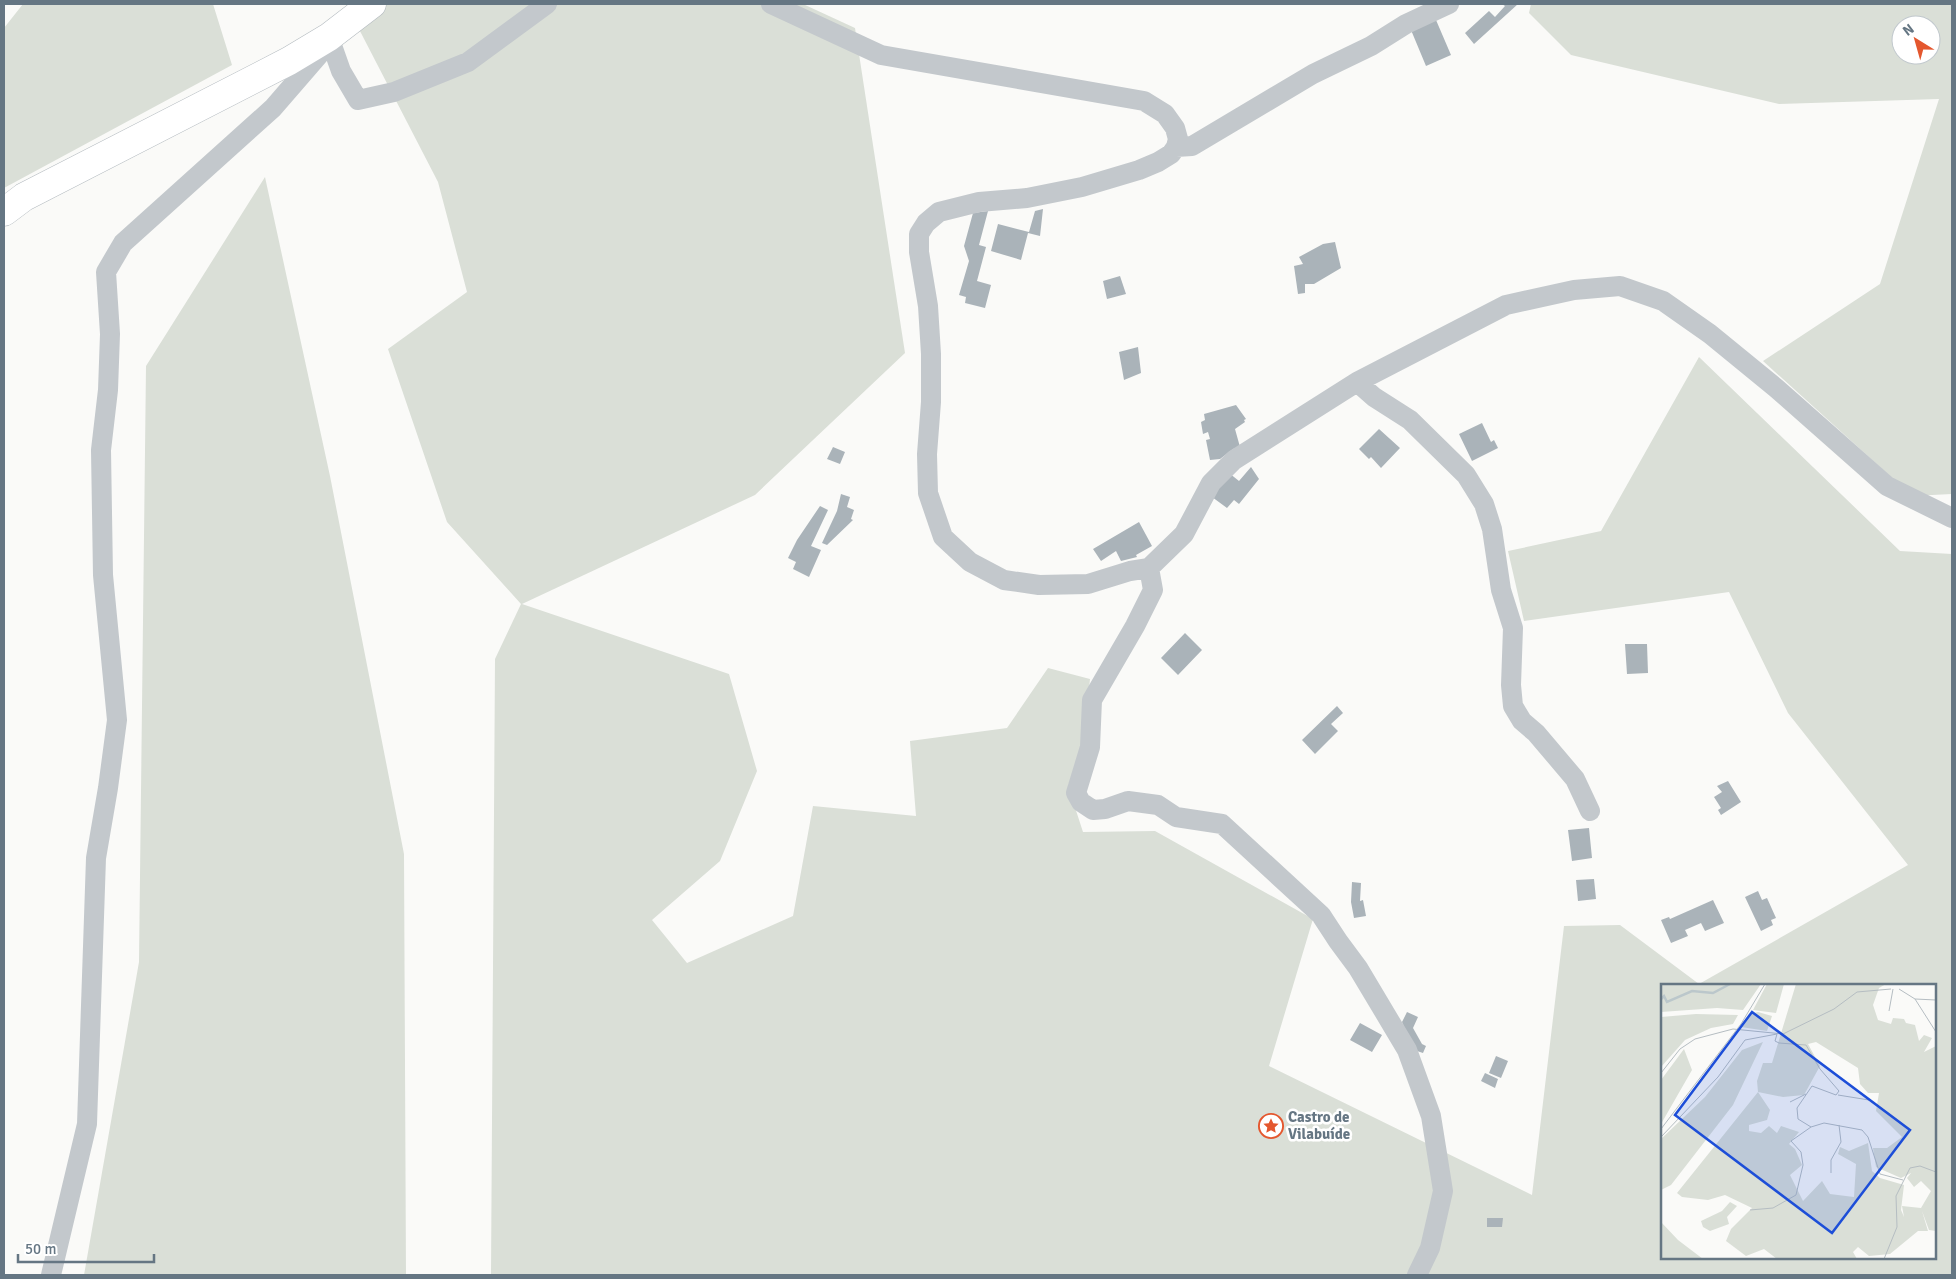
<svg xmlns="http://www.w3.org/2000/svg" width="1956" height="1279" viewBox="0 0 1956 1279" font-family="Signika,sans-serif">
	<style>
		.green { fill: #dadfd7; fill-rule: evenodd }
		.building { fill: #aab3b9 }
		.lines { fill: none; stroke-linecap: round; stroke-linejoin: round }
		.secondary-casing { stroke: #b3babf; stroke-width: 29 }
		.minor { stroke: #c3c8cc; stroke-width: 20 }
		.secondary { stroke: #fff; stroke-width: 28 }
		.labels { text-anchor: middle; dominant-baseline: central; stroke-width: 5; stroke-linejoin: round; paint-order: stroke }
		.poi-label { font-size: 15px; font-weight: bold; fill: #657683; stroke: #fff; text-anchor: start }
		.inset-river { fill: none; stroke: #bbc7cb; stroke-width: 2.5 }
		.inset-road { fill: none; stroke: #b5bdc2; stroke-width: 1 }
		.view { fill: #1d4ed8; fill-opacity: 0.15; stroke: #1d4ed8; stroke-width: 2.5 }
		.inset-edge { fill: none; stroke: #657683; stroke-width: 2.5 }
	</style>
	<rect width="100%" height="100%" fill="#fafaf8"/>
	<path class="green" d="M 23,4 L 213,4 L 232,65 L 4,188 L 4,28 Z
		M 346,4 L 803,4 L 855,28 L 905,353 L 755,495 L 522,604 L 729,674 L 757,771 L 720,861 L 652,920 L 687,963 L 793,916 L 813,806 L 916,816 L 910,741 L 1007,728 L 1048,668 L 1090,679 L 1084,740 L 1068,786 L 1083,832 L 1155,831 L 1313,919 L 1269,1066 L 1532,1195 L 1564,926 L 1620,925 L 1699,984 L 1908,865 L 1788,713 L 1729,592 L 1524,621 L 1508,551 L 1601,531 L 1699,357 L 1900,551 L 1952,554 L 1952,1275 L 491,1275 L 495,659 L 521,604 L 447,522 L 388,349 L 467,292 L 438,182 ZM 1662,985 L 1935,985 L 1935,1258 L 1662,1258 Z
		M 1531,4 L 1952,4 L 1952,494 L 1912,496 L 1763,361 L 1880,284 L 1939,99 L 1779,104 L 1571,55 L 1529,13 ZM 1901,25 L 1931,25 L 1931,55 L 1901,55 Z
		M 265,177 L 330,476 L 404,854 L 406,1275 L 84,1275 L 139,962 L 146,366 Z"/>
	<path class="building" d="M 1502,4 L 1518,4 L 1474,44 L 1465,33 L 1489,11 L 1495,17 L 1505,6 Z
		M 1436,20 L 1451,55 L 1426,66 L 1411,30 Z
		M 1043,209 L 1040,236 L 1028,233 L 1021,260 L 991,251 L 998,224 L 1029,232 L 1035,211 Z
		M 988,211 L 979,245 L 986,247 L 977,281 L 991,285 L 985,308 L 965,303 L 966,297 L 959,295 L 969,261 L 964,246 L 973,213 Z
		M 1335,242 L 1341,268 L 1314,284 L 1305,284 L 1305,293 L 1298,294 L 1294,266 L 1303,264 L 1299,257 L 1323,244 Z
		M 1120,276 L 1126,294 L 1107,299 L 1103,281 Z
		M 1138,347 L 1141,373 L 1124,380 L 1119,352 Z
		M 1236,405 L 1246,419 L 1244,420 L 1245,422 L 1235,429 L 1240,447 L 1233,449 L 1220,459 L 1210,460 L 1206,440 L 1210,439 L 1208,432 L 1203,434 L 1201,422 L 1205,420 L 1204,414 Z
		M 1482,423 L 1491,442 L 1494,440 L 1498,448 L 1472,461 L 1459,434 Z
		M 1379,429 L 1400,448 L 1381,468 L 1371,457 L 1369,459 L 1359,449 Z
		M 833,447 L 845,452 L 840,464 L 827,459 Z
		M 1251,467 L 1259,479 L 1239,504 L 1234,500 L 1227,508 L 1212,497 L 1229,473 L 1239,481 Z
		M 841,494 L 850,497 L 847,507 L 854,510 L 851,519 L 853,520 L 827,545 L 822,543 L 837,511 Z
		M 820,506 L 828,510 L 811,546 L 821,550 L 809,577 L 793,569 L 796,562 L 788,558 L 797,540 Z
		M 1139,522 L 1152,546 L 1136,555 L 1137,557 L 1121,561 L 1116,551 L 1101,561 L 1093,549 Z
		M 1185,633 L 1202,650 L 1178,675 L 1161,658 Z
		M 1625,644 L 1647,644 L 1648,673 L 1627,674 Z
		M 1337,706 L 1343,713 L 1331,724 L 1338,731 L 1315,754 L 1302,740 Z
		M 1728,781 L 1741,802 L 1721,815 L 1718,810 L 1721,808 L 1714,797 L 1722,792 L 1717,786 Z
		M 1589,828 L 1592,858 L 1572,861 L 1568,830 Z
		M 1594,879 L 1596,899 L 1578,901 L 1576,880 Z
		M 1352,882 L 1361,883 L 1360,901 L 1363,900 L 1366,916 L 1354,918 L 1351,902 Z
		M 1758,891 L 1762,900 L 1767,898 L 1776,918 L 1771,920 L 1773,925 L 1761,931 L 1745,897 Z
		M 1713,900 L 1724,923 L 1705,931 L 1701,923 L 1685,930 L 1688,936 L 1671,943 L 1661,920 L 1669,917 L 1670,919 Z
		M 1407,1012 L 1418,1017 L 1413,1028 L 1422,1044 L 1426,1046 L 1423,1053 L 1414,1050 L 1402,1022 Z
		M 1360,1023 L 1382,1035 L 1372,1052 L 1350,1040 Z
		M 1496,1056 L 1508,1061 L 1501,1078 L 1489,1073 Z
		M 1485,1073 L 1498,1079 L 1495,1088 L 1481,1081 Z
		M 1487,1218 L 1503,1218 L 1502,1227 L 1487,1227 Z"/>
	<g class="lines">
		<defs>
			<path id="secondary" d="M 4,212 L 24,197 L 289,61 L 329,37 L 372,4"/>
		</defs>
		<use href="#secondary" class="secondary-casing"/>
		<path class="minor" d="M 771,4 L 881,55 L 1144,101 L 1165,114 L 1175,128 L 1178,139 L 1176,147 L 1171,154 L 1158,162 L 1139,170 L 1082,187 L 1027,198 L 979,202 L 939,212 L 926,223 L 919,234 L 919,252 L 928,306 L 931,354 L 931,402 L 927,454 L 928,493 L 943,537 L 970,562 L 1004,580 L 1039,585 L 1088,584 L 1130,571 L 1149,568 L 1184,534 L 1211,483 L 1234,460 L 1357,382 L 1506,305 L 1574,290 L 1620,286 L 1663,301 L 1710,334 L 1776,388 L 1887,486 L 1952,518
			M 329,37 L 341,71 L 358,100 L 394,92 L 468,62 L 547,4
			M 1176,147 L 1192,146 L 1313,74 L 1371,46 L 1406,24 L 1449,4
			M 1357,382 L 1374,397 L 1410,420 L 1466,475 L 1484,504 L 1492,529 L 1501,590 L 1513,628 L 1511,685 L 1513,706 L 1522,721 L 1536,733 L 1575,779 L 1590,811
			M 1149,568 L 1153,590 L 1135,626 L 1092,700 L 1090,747 L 1076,793 L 1081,802 L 1093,810 L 1105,809 L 1128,801 L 1158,805 L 1176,817 L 1222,824 L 1321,915 L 1338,941 L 1358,968 L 1407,1050 L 1431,1116 L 1443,1191 L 1430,1248 L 1417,1275
			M 51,1275 L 87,1124 L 96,858 L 108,788 L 117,720 L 103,575 L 101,450 L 108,390 L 110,334 L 106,272 L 123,243 L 273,108 L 318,56 L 325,43"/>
		<use href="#secondary" class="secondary"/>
	</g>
	<defs>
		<symbol id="sight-ring" viewBox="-11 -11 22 22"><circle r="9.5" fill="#fff" stroke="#e4572e" stroke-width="1.5"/><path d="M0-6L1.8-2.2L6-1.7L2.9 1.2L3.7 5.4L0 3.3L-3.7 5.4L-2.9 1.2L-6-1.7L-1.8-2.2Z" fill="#e4572e"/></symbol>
	</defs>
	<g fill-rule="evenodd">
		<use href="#sight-ring" x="1257" y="1112" width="28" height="28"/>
	</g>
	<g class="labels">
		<g class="poi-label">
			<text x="1288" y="1117">Castro de<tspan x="1288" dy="17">Vilabuíde</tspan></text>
		</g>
	</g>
	<g transform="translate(1661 984)">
		<rect width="275" height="275" fill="#fafaf8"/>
		<path d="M 0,0 L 100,0 L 82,26 L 56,24 L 0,28 ZM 106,0 L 123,0 L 115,29 L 92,26 ZM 135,0 L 225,0 L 218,4 L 212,21 L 217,36 L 230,40 L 232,34 L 243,35 L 245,39 L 254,41 L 258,57 L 263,51 L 271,54 L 263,68 L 275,62 L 275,247 L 268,246 L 261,227 L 267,247 L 257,247 L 229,270 L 208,272 L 197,263 L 192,268 L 196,275 L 116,275 L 103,265 L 85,272 L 65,257 L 70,245 L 91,224 L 64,211 L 47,216 L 21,213 L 16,209 L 97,108 L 96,97 L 102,79 L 111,79 ZM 155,58 L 197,84 L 199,100 L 207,109 L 218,109 L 215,127 L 241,153 L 226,164 L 212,164 L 215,183 L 240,194 L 250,189 L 246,194 L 253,203 L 260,197 L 270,207 L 260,224 L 241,222 L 243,233 L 240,226 L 243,201 L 219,194 L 211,187 L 207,159 L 188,167 L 179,163 L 177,170 L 195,180 L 193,213 L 169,210 L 161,197 L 142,217 L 129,191 L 141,181 L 134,165 L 128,160 L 138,148 L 120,142 L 116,149 L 108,142 L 100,149 L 88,147 L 88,141 L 106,136 L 109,126 L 97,108 L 122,113 L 143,111 L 159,82 L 147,60 ZM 97,28 L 111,32 L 106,47 L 80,43 L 89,30 ZM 35,30 L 77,31 L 72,40 L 50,44 L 24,56 L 0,83 L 0,33 ZM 102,58 L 72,121 L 10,201 L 0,206 L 0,155 L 44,113 L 81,66 ZM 23,65 L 31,86 L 0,140 L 0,96 ZM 69,218 L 76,222 L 66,233 L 68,240 L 49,247 L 42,243 L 40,237 L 61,227 ZM 0,238 L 17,256 L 42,275 L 0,275 Z" fill="#dadfd7" fill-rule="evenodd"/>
		<path class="inset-river" d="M 0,15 L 3,12 L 6,18 L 31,7 L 52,9 L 69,0"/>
		<path class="inset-road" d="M 238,5 L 254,15 L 275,48M 254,15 L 275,16M 228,27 L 232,5M 0,89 L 19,65 L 34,55 L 72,45 L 122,50 L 173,25 L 196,8 L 230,5M 177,111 L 208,116M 129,118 L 145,110M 0,145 L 80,40 L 104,0M 0,153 L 57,93 L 84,56 L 116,50 L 114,57 L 118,59 L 145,61 L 159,85 L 178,107 L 175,111 L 151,102 L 136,124 L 137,135 L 150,143 L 163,139 L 201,146 L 207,153 L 219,190 L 242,196M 170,189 L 170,176 L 180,158 L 178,141M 89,226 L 112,224 L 135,211 L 142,181 L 140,168 L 130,157 L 150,143M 223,275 L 236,243 L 235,212 L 249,184 L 259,182 L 275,188"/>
		<path class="view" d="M 91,28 L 249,146 L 171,249 L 14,131 Z"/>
		<rect width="275" height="275" class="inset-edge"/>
	</g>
	<rect width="1956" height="1279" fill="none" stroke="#657683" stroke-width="10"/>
	<g transform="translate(1916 40) rotate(323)"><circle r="24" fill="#ffffff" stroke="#c1c8cd"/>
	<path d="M0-4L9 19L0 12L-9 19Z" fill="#e4572e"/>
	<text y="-8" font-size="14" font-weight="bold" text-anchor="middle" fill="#657683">N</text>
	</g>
	<path d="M18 1254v8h136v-8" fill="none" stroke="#657683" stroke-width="2.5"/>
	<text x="25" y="1254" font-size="15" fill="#657683" stroke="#ffffff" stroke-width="4" paint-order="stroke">50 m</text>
</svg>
